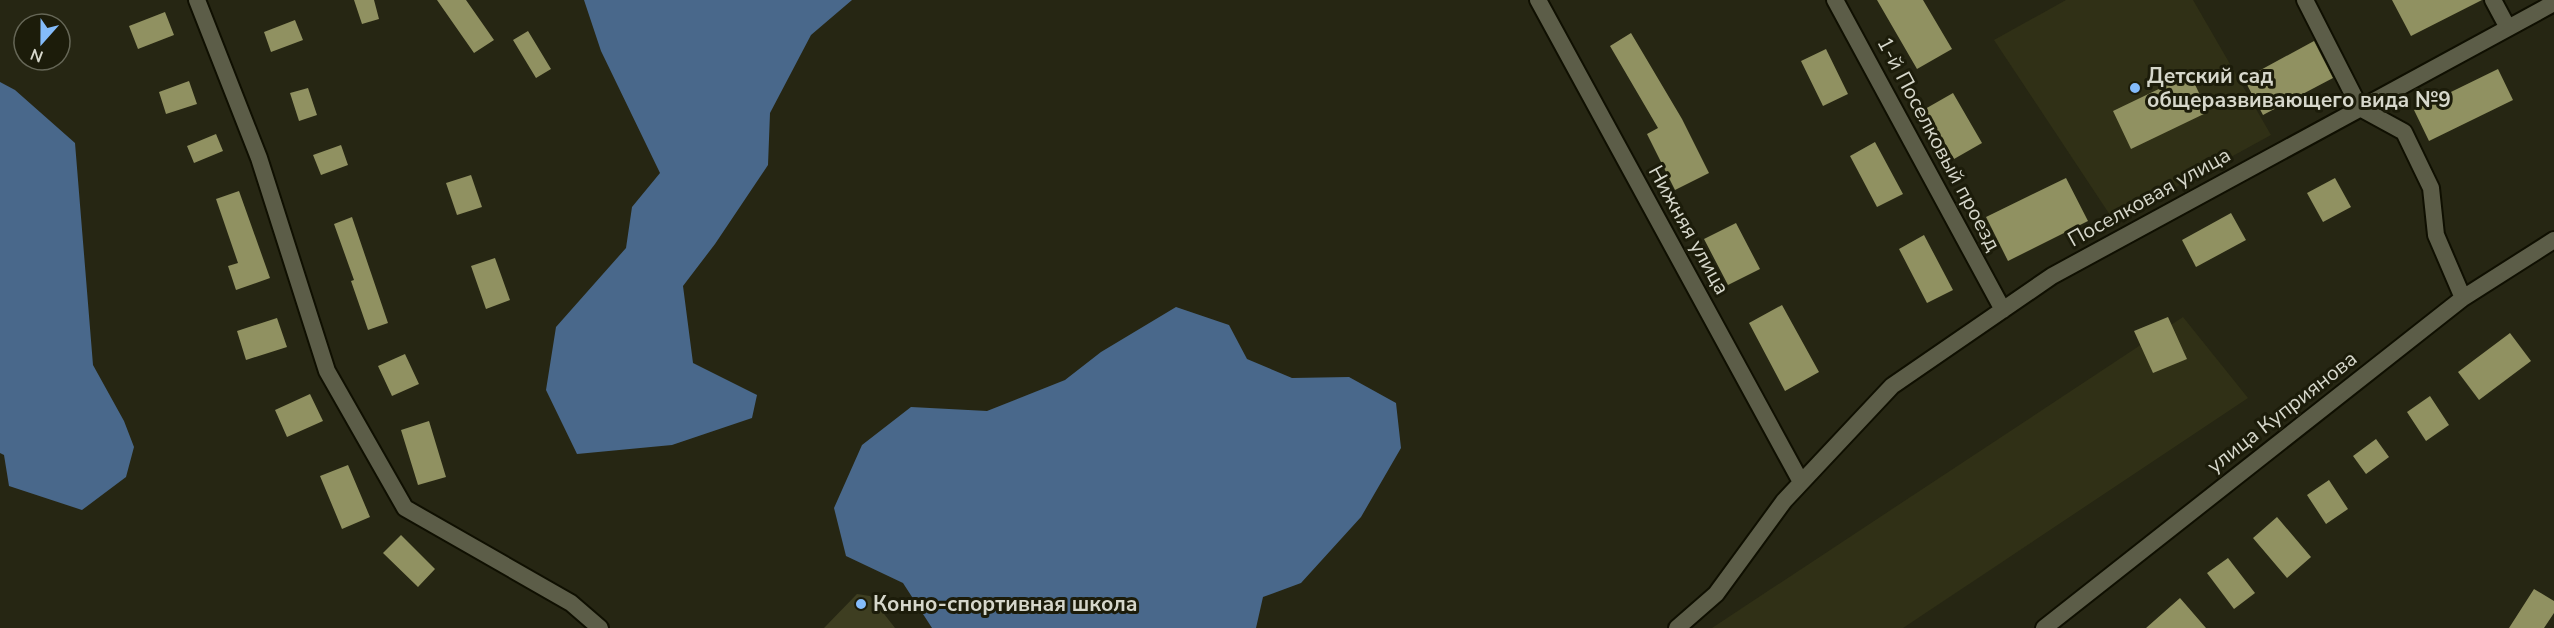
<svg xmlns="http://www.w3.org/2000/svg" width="2554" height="628" viewBox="0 0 2554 628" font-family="'Nunito Sans',sans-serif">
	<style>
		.built { fill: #303016 }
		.green { fill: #3e3e21 }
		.water { fill: #49688b }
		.building { fill: #909161 }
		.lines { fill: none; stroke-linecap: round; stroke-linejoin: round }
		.minor-casing { stroke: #0f0f01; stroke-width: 20 }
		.minor { stroke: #5c5d48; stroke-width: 16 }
		.poi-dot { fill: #84bcfb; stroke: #1c1c0a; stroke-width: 2 }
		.labels { text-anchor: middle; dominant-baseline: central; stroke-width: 6; stroke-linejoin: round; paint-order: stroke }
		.poi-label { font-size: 21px; font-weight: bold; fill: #d6d7cb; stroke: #1c1c0a; text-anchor: start }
		.street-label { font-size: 21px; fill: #d6d7cb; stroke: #1c1c0a }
	</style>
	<rect width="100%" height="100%" fill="#262613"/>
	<path class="built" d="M 2066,0 L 2193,0 L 2271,135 L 2114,221 L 1994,40 Z
		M 2183,317 L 2248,398 L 1903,628 L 1712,628 Z"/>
	<path class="green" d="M 857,594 L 870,596 L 895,628 L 824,628 Z"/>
	<path class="water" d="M 584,0 L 852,0 L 811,35 L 770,113 L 768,165 L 715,244 L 683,286 L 693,363 L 757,395 L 752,418 L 672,445 L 577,454 L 546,390 L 556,327 L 626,248 L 632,207 L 660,173 L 601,51 Z
		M 0,82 L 15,90 L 75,143 L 93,365 L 124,421 L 134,447 L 126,477 L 82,510 L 9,486 L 4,455 L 0,453 Z
		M 1176,307 L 1229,325 L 1247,359 L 1292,378 L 1349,377 L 1396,403 L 1401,448 L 1361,517 L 1301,583 L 1263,597 L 1256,628 L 932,628 L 903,583 L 846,556 L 834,508 L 862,445 L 911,407 L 987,411 L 1065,380 L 1101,352 Z"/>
	<path class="building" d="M 354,0 L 374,0 L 379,19 L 362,24 Z
		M 437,0 L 466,0 L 494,40 L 474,53 Z
		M 1877,0 L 1923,0 L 1952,49 L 1917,69 Z
		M 2392,0 L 2482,0 L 2411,36 Z
		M 165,12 L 174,35 L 138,49 L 129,26 Z
		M 295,20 L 303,40 L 271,52 L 264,32 Z
		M 528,31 L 551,69 L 536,78 L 513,40 Z
		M 1631,33 L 1682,119 L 1709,173 L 1675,190 L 1647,134 L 1658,128 L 1610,46 Z
		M 2314,41 L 2333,78 L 2263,115 L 2244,79 Z
		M 1826,49 L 1848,94 L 1823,106 L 1801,61 Z
		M 2498,69 L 2513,100 L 2429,141 L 2414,110 Z
		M 2190,74 L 2208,112 L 2131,149 L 2113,111 Z
		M 189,81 L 197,104 L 166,114 L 159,92 Z
		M 308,88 L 317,115 L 299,121 L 290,93 Z
		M 1953,93 L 1982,143 L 1954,159 L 1925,109 Z
		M 216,134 L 223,151 L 194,163 L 187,146 Z
		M 1875,142 L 1903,194 L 1877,207 L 1850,156 Z
		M 341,145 L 348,165 L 321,175 L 313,155 Z
		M 471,175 L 482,207 L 457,215 L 446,183 Z
		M 2066,178 L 2088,221 L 2008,261 L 1986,217 Z
		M 2335,178 L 2351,207 L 2323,222 L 2307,193 Z
		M 239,191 L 270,278 L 236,290 L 228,266 L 238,263 L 216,199 Z
		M 2231,213 L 2246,240 L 2196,267 L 2182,240 Z
		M 352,217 L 388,323 L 368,330 L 351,281 L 354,280 L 334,224 Z
		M 1736,223 L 1760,269 L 1728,285 L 1704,239 Z
		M 1924,235 L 1953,290 L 1927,303 L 1899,249 Z
		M 495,258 L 510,300 L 486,309 L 471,266 Z
		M 1782,305 L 1819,372 L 1785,391 L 1749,323 Z
		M 2168,317 L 2187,359 L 2153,373 L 2134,331 Z
		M 277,318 L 287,347 L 246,360 L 237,331 Z
		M 2510,333 L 2531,361 L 2479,400 L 2458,372 Z
		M 405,354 L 419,384 L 392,396 L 378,366 Z
		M 310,394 L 323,421 L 287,437 L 275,410 Z
		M 2430,396 L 2449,425 L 2426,441 L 2407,412 Z
		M 429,421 L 446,477 L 418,485 L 401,430 Z
		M 2376,439 L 2389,457 L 2366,474 L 2353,456 Z
		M 348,465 L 370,517 L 342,529 L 320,476 Z
		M 2329,480 L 2348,509 L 2326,524 L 2307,495 Z
		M 2277,517 L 2311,557 L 2287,578 L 2253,538 Z
		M 401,535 L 435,569 L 418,587 L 383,553 Z
		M 2228,558 L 2255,593 L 2234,609 L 2207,573 Z
		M 2534,589 L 2554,601 L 2554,613 L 2544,628 L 2509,628 Z
		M 2180,598 L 2206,628 L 2146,628 Z"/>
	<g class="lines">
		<defs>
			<path id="minor" d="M 197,0 L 259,158 L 327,371 L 405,508 L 571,603 L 600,628
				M 1538,0 L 1801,482
				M 1835,0 L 2003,310
				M 2305,0 L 2360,108 L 2404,132 L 2431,188 L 2436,235 L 2463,298
				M 2493,0 L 2508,28
				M 1677,628 L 1716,594 L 1784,501 L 1892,386 L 2052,276 L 2554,3
				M 2044,628 L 2463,298 L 2554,240"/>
		</defs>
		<use href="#minor" class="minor-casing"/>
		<use href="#minor" class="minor"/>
	</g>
	<g class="poi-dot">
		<circle cx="2135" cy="88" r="6"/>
		<circle cx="861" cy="604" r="6"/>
	</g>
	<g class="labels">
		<g class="poi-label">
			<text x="2147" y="76">Детский сад<tspan x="2147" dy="24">общеразвивающего вида №9</tspan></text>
			<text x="873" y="604">Конно-спортивная школа</text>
		</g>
		<g class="street-label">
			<text transform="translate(1939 144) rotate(62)">1-й Поселковый проезд</text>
			<text transform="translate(2149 197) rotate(-29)">Поселковая улица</text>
			<text transform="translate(1689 230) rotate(61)">Нижняя улица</text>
			<text transform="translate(2282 412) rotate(-38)">улица Куприянова</text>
		</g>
	</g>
	<g transform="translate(42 42) rotate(201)"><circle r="28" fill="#1c1c0a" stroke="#666757" stroke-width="1.5"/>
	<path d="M0-4.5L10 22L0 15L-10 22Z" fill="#84bcfb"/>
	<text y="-9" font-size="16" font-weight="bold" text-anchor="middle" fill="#d6d7cb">N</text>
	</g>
</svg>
